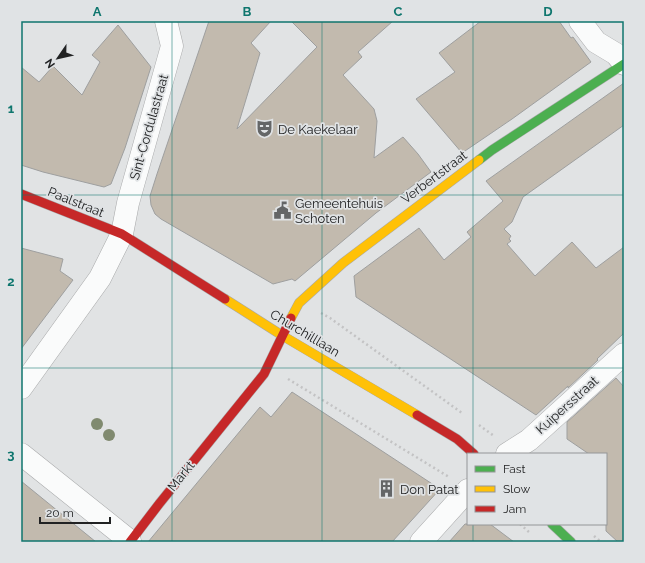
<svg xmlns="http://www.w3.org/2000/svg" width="645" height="563" viewBox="0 0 645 563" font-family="Raleway,sans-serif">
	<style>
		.building { fill: #c2baae; stroke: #9e9f9f }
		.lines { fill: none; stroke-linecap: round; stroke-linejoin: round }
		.street-casing { stroke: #a8a9aa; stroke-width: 23 }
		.fast-casing { stroke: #a8a9aa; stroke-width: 10 }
		.slow-casing { stroke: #a8a9aa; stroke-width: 10 }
		.jam-casing { stroke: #a8a9aa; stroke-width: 10 }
		.path { stroke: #c3c3c4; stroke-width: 2.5; stroke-dasharray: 2 3; stroke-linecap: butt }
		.street { stroke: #fafbfb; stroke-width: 22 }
		.fast { stroke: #4caf50; stroke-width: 9 }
		.slow { stroke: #ffc107; stroke-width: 9 }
		.jam { stroke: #c62828; stroke-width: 9 }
		.tree { fill: #808a6f }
		.grid { fill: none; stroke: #0f766e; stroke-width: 1; stroke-opacity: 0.55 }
		.labels { text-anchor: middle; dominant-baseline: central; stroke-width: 3.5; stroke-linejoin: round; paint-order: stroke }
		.street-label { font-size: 13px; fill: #212223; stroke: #e0e3e5 }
		.poi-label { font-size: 13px; fill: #212223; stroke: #e0e3e5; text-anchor: start }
		.neatline { fill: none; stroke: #0f766e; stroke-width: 1.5 }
		.grid-label { font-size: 13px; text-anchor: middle; font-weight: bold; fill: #0f766e }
	</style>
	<rect width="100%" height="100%" fill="#e1e3e4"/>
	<path class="building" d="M 209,21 L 271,21 L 251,43 L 260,53 L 237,129 L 317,47 L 291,21 L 393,21 L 358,52 L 362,57 L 343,75 L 374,109 L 377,121 L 374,158 L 403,137 L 418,154 L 431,172 L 376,213 L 295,281 L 292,279 L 273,284 L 161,219 L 155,214 L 151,205 L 150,196 L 157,174 Z
		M 481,21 L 559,21 L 571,38 L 573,37 L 591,62 L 512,119 L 462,153 L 416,99 L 455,72 L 439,53 Z
		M 118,25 L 151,67 L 125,148 L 111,184 L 104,187 L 43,172 L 21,165 L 21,67 L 39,82 L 53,66 L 82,95 L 100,62 L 92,55 Z
		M 624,83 L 624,125 L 523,197 L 512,222 L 504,229 L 511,236 L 509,239 L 511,241 L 507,244 L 535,276 L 572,242 L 596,268 L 624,247 L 624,333 L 597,359 L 598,360 L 568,388 L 568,386 L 536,415 L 356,297 L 354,276 L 419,228 L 444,260 L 471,237 L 467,232 L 503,201 L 486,181 Z
		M 21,248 L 63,259 L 60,271 L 73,280 L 21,349 Z
		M 616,378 L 624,387 L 624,542 L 618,542 L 606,531 L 606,454 L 589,454 L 567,439 L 567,422 Z
		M 292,392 L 440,489 L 392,542 L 148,542 L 260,407 L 271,417 Z
		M 21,481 L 96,542 L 21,542 Z
		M 465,524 L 490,524 L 514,542 L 449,542 Z"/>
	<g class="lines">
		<defs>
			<path id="street" d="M 580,21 L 596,42 L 616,54 L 624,64
				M 21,388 L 100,278 L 122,234 L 128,203 L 172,46 L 166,21
				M 21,454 L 130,541
				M 507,454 L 529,440 L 624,354
				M 421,542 L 468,490"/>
			<path id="fast" d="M 479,160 L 492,150 L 624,64
				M 552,524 L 571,542"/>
			<path id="slow" d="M 225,299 L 283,336 L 417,415
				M 291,318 L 299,303 L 343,263 L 479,160"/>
			<path id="jam" d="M 21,194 L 122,234 L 225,299
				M 417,415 L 457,439 L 474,454
				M 130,542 L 159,504 L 264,374 L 291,318"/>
		</defs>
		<use href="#street" class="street-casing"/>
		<use href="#fast" class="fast-casing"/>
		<use href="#slow" class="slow-casing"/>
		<use href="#jam" class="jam-casing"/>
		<path class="path" d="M 321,313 L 330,318 L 462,413
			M 288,379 L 449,477
			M 479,425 L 494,436
			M 520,524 L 530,533
			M 594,536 L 601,542"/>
		<use href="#street" class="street"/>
		<use href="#fast" class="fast"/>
		<use href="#slow" class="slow"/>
		<use href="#jam" class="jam"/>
	</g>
	<g class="tree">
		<circle cx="97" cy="424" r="6"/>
		<circle cx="109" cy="435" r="6"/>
	</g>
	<path class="grid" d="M 172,21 L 172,542M 322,21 L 322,542M 473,21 L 473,454M 21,195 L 624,195M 21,368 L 624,368M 473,524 L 473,542"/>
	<defs>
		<symbol id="theatre-bare" viewBox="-9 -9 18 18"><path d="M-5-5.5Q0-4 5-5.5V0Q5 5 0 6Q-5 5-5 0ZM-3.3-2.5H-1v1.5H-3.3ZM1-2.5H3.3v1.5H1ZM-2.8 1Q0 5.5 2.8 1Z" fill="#646667" stroke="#e0e3e5" stroke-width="2.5" paint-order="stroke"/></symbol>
		<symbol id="civic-bare" viewBox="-9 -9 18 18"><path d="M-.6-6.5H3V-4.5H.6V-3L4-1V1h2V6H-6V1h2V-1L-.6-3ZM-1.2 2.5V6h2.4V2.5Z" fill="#646667" stroke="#e0e3e5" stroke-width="2.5" paint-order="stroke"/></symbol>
		<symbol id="building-bare" viewBox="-9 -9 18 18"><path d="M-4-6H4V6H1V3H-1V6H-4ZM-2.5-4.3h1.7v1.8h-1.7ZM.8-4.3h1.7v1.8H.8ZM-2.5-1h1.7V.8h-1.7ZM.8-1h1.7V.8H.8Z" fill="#646667" stroke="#e0e3e5" stroke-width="2.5" paint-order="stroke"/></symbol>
	</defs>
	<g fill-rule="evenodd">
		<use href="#theatre-bare" x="252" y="116" width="25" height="25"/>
		<use href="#civic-bare" x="270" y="198" width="25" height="25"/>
		<use href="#building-bare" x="374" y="476" width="25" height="25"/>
	</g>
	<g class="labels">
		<g class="street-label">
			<text transform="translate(149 127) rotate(-74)">Sint-Cordulastraat</text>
			<text transform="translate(434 177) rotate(-37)">Verbertstraat</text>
			<text transform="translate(76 202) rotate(22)">Paalstraat</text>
			<text transform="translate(305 333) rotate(31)">Churchilllaan</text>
			<text transform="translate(567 405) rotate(-42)">Kuipersstraat</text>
			<text transform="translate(181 476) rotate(-51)">Markt</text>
		</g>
		<g class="poi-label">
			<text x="278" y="129">De Kaekelaar</text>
			<text x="295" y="203">Gemeentehuis<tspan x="295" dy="15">Schoten</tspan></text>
			<text x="400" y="489">Don Patat</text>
		</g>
	</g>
	<rect width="645" height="563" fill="none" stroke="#e0e3e5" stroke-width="44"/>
	<rect x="467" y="453" width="140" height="72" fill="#e0e3e5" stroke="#949697"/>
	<rect x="475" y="466" width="20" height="6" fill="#4caf50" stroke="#949697"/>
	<text x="503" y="473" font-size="12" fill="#212223">Fast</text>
	<rect x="475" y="486" width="20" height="6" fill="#ffc107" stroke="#949697"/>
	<text x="503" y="493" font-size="12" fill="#212223">Slow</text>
	<rect x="475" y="506" width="20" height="6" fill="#c62828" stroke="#949697"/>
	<text x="503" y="513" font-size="12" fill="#212223">Jam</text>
	<g transform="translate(58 58) rotate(236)" stroke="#e0e3e5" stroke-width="3" paint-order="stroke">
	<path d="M0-3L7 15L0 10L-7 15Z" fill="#212223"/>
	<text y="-6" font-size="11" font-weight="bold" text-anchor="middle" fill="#212223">N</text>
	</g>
	<path d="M40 517v6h70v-6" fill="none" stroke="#212223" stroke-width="2"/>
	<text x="46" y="517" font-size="12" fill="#212223" stroke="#e0e3e5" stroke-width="3" paint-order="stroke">20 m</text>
	<rect x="22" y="22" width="601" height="519" class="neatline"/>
	<g class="grid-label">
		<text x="97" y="16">A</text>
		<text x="247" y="16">B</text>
		<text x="398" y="16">C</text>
		<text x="548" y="16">D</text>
		<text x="11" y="113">1</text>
		<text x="11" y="286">2</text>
		<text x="11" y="459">3</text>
	</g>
</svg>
